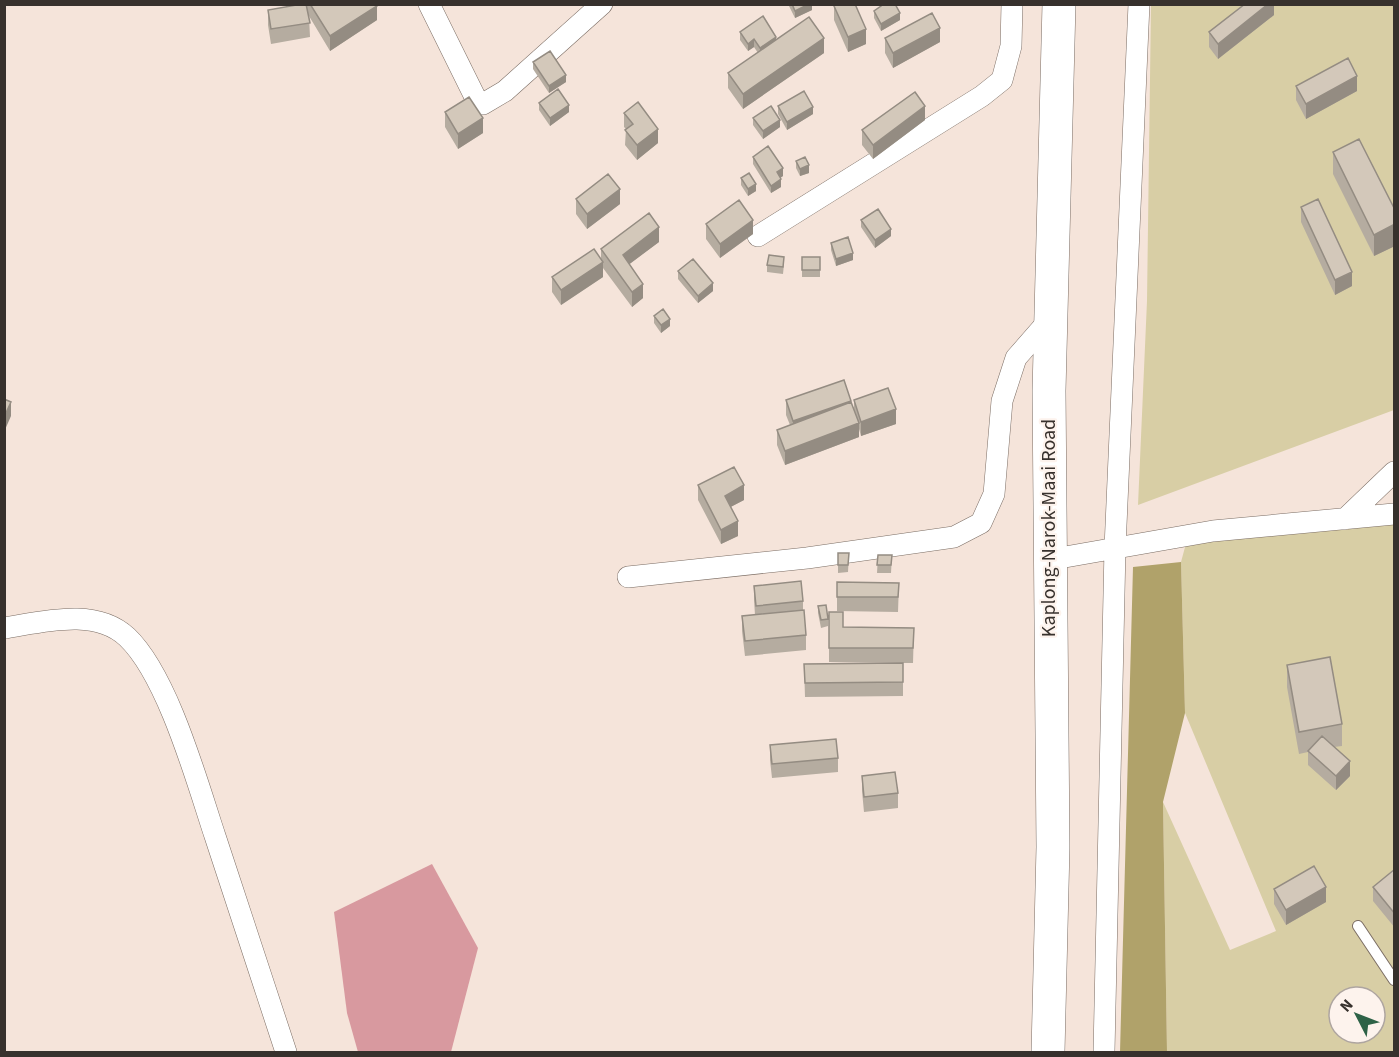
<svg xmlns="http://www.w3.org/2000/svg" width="1399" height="1057" viewBox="0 0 1399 1057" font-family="'Source Sans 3',sans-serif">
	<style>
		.green { fill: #d8cea5; fill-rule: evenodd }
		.forest { fill: #b0a26a }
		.water { fill: #d8999f }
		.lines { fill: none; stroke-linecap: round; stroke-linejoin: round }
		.service-casing { stroke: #7b6d64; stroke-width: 12 }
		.minor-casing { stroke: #7b6d64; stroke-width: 22 }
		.trunk-casing { stroke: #7b6d64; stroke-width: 34 }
		.service { stroke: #fff; stroke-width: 10 }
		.minor { stroke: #fff; stroke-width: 21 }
		.trunk { stroke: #fff; stroke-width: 33 }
		.wall { fill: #b5aca0 }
		.shaded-wall { fill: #948c82 }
		.building { fill: #d3c8ba; stroke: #948c82; stroke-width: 1.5 }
		.labels { text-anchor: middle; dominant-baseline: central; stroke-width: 4.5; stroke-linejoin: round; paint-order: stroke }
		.street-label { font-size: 20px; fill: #37312d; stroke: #fdf3ed }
	</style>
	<rect width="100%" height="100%" fill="#f5e4da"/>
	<path class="green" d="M 1151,5 L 1394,5 L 1394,410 L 1138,505 L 1147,301 Z
		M 1394,505 L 1394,1052 L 1167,1052 L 1163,802 L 1230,950 L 1276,931 L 1185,713 L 1181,562 L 1191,525 ZM 1339,997 L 1375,997 L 1375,1033 L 1339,1033 Z"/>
	<path class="forest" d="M 1181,562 L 1185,713 L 1163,802 L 1167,1052 L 1120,1052 L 1133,567 Z"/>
	<path class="water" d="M 432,864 L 478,948 L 451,1052 L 358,1052 L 347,1013 L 334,912 Z"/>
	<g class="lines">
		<defs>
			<path id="service" d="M 1358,926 L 1394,980"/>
			<path id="minor" d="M 429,4 L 477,101 L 483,104 L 505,91 L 602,4
				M 758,236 L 982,96 L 1002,80 L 1011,46 L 1012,4
				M 1345,519 L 1394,472
				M 1048,560 L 1213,531 L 1394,514
				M 628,577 L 807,558 L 954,537 L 981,523 L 994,494 L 1002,401 L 1016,358 L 1051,318
				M 4,628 C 43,622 95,607 127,637 C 168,676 197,782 215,836 C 239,908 263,980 286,1052
				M 1104,1052 L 1115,548 L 1139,4"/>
			<path id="trunk" d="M 1048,1052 L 1053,847 L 1049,391 L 1059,4"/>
		</defs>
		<use href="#service" class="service-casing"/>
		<use href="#minor" class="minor-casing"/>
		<use href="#trunk" class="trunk-casing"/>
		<use href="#service" class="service"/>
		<use href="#minor" class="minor"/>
		<use href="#trunk" class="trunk"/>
	</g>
	<path class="wall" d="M 302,4 L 337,4 L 377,20 L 330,51 L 309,16 L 310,37 L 271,44 L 268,25 L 268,10 Z
		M 788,4 L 812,4 L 812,10 L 795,18 Z
		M 1274,4 L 1274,15 L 1218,59 L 1209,47 L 1209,32 Z
		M 834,6 L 866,44 L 848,52 L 834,20 Z
		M 874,11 L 900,20 L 881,31 L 874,18 Z
		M 740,32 L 776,40 L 824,53 L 743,109 L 728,88 L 728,73 L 758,53 L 754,47 L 748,51 L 740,40 Z
		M 885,38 L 940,42 L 893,68 L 885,53 Z
		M 533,62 L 566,82 L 549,93 L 533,69 Z
		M 1296,86 L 1357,91 L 1306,119 L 1296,100 Z
		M 539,103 L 569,112 L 550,126 L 539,110 Z
		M 778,106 L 813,114 L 787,130 L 778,114 Z
		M 445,112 L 483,133 L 458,149 L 445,127 Z
		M 624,113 L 658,143 L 637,160 L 625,145 L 626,129 L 624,127 Z
		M 753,118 L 780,127 L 763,139 L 753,125 Z
		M 925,120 L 873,159 L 862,145 L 862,130 Z
		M 1333,152 L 1395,210 L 1395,246 L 1374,256 L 1333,174 Z
		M 753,157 L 783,176 L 780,178 L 781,187 L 771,193 L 753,164 Z
		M 796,161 L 809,173 L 800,176 L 796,168 Z
		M 741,178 L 756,191 L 748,196 L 741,185 Z
		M 576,199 L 620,204 L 587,229 L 576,214 Z
		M 1301,207 L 1352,286 L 1335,295 L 1301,222 Z
		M 861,220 L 891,236 L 875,248 L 861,227 Z
		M 706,224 L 753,234 L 720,258 L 706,239 Z
		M 659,242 L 629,264 L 643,298 L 632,307 L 603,268 L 603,277 L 561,305 L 552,292 L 552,277 L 601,258 L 601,249 Z
		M 831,243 L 853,260 L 836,266 L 831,250 Z
		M 802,257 L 820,257 L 820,277 L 802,277 Z
		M 784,264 L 783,274 L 767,272 L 767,265 Z
		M 678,271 L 713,291 L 698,303 L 678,279 Z
		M 654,316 L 670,326 L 661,333 L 654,323 Z
		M 786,400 L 851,402 L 854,409 L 854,400 L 896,424 L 861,436 L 859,429 L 859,437 L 785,465 L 777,445 L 777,430 L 790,425 L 786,415 Z
		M 698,485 L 744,500 L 730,507 L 738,536 L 721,544 L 698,500 Z
		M 838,553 L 849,553 L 848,572 L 838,573 Z
		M 878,555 L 892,555 L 891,573 L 877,573 Z
		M 837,582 L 899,583 L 898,612 L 837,611 Z
		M 754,586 L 803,601 L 803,610 L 806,635 L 806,650 L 745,656 L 742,631 L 742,616 L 755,615 L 754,600 Z
		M 818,606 L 828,619 L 828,626 L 821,628 L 818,613 Z
		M 829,612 L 843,627 L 914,628 L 913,663 L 903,663 L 903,696 L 805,697 L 804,664 L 903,663 L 829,662 Z
		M 1287,665 L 1342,724 L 1342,746 L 1334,747 L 1350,776 L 1336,790 L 1308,765 L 1308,752 L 1299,754 L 1287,687 Z
		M 770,745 L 838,758 L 838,772 L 772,778 L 770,760 Z
		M 862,776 L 898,793 L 898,808 L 864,812 L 862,791 Z
		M 1395,869 L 1395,928 L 1373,901 L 1373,887 Z
		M 1274,889 L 1326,902 L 1286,925 L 1274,904 Z"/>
	<path class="shaded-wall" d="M 809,4 L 812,4 L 812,10 L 795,18 L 795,11 Z
		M 1268,4 L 1274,4 L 1274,15 L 1218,59 L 1218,44 Z
		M 377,6 L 377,20 L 330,51 L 330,36 Z
		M 900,13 L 900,20 L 881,31 L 881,24 Z
		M 940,28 L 940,42 L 893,68 L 893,53 Z
		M 866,29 L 866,44 L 848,52 L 848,37 Z
		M 776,37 L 776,44 L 760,56 L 760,48 Z
		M 824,38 L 824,53 L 743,109 L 743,94 Z
		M 754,39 L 754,47 L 748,51 L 748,44 Z
		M 566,75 L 566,82 L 549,93 L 549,86 Z
		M 1357,76 L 1357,91 L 1306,119 L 1306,104 Z
		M 569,105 L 569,112 L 550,126 L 550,118 Z
		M 925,106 L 925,120 L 873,159 L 873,145 Z
		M 813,107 L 813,114 L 787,130 L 787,122 Z
		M 483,118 L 483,133 L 458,149 L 458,134 Z
		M 780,120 L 780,127 L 763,139 L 763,131 Z
		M 658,129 L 658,143 L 637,160 L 637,145 Z
		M 809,165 L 809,173 L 800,176 L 800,169 Z
		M 783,168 L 783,176 L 777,180 L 777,172 Z
		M 781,179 L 781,187 L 771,193 L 771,186 Z
		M 756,184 L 756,191 L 748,196 L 748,189 Z
		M 620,189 L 620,204 L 587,229 L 587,214 Z
		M 753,220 L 753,234 L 720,258 L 720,244 Z
		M 1395,224 L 1395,246 L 1374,256 L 1374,235 Z
		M 659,227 L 659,242 L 623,269 L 623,255 Z
		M 891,229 L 891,236 L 875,248 L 875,240 Z
		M 853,253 L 853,260 L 836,266 L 836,259 Z
		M 603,262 L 603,277 L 561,305 L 561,290 Z
		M 1352,272 L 1352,286 L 1335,295 L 1335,280 Z
		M 713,283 L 713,291 L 698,303 L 698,296 Z
		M 643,284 L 643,298 L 632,307 L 632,292 Z
		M 670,319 L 670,326 L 661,333 L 661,325 Z
		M 851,401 L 851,415 L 793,436 L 793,421 Z
		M 11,402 L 11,416 L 4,432 L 4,417 Z
		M 896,409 L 896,424 L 861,436 L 861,422 Z
		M 859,423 L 859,437 L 785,465 L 785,451 Z
		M 744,485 L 744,500 L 725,510 L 725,496 Z
		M 738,521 L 738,536 L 721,544 L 721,530 Z
		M 1350,761 L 1350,776 L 1336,790 L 1336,776 Z
		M 1326,887 L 1326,902 L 1286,925 L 1286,910 Z"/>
	<path class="building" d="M 302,4 L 306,4 L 310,23 L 271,29 L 268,10 Z
		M 310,4 L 376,4 L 377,6 L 330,36 Z
		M 792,4 L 809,4 L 795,11 Z
		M 837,4 L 855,4 L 866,29 L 848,37 L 834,6 Z
		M 884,4 L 895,4 L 900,13 L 881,24 L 874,11 Z
		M 1245,4 L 1268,4 L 1218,44 L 1209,32 Z
		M 932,13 L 940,28 L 893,53 L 885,38 Z
		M 763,16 L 776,37 L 760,48 L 754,39 L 748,44 L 740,32 Z
		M 809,17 L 824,38 L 743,94 L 728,73 Z
		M 550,51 L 566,75 L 549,86 L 533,62 Z
		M 1348,58 L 1357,76 L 1306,104 L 1296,86 Z
		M 558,89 L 569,105 L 550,118 L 539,103 Z
		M 804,91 L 813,107 L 787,122 L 778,106 Z
		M 915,92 L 925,106 L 873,145 L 862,130 Z
		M 469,97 L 483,118 L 458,134 L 445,112 Z
		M 638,102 L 658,129 L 637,145 L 625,130 L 633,124 L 624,113 Z
		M 771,106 L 780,120 L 763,131 L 753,118 Z
		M 1359,139 L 1395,210 L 1395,224 L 1374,235 L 1333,152 Z
		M 768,146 L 783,168 L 777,172 L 781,179 L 771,186 L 753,157 Z
		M 805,157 L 809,165 L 800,169 L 796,161 Z
		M 749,173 L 756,184 L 748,189 L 741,178 Z
		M 608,174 L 620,189 L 587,214 L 576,199 Z
		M 1318,199 L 1352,272 L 1335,280 L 1301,207 Z
		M 739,200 L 753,220 L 720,244 L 706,224 Z
		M 878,209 L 891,229 L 875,240 L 861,220 Z
		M 649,213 L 659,227 L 623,255 L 643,284 L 632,292 L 601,249 Z
		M 848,237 L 853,253 L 836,259 L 831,243 Z
		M 594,249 L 603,262 L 561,290 L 552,277 Z
		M 769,255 L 784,257 L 783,267 L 767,265 Z
		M 802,257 L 820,257 L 820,270 L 802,270 Z
		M 693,259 L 713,283 L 698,296 L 678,271 Z
		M 663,309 L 670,319 L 661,325 L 654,316 Z
		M 844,380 L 851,401 L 793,421 L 786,400 Z
		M 888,388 L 896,409 L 861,422 L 854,400 Z
		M 4,399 L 11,402 L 4,417 Z
		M 851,402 L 859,423 L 785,451 L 777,430 Z
		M 734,467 L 744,485 L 725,496 L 738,521 L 721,530 L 698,485 Z
		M 838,553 L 849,553 L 848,565 L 838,565 Z
		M 878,555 L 892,555 L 891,565 L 877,565 Z
		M 801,581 L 803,601 L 756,606 L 754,586 Z
		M 837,582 L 899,583 L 898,597 L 837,597 Z
		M 826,605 L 828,619 L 821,620 L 818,606 Z
		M 804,610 L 806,635 L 745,641 L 742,616 Z
		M 829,612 L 843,612 L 843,627 L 914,628 L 913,648 L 829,648 Z
		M 1330,657 L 1342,724 L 1299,732 L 1287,665 Z
		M 903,663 L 903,682 L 805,683 L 804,664 Z
		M 1322,736 L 1350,761 L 1336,776 L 1308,751 Z
		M 836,739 L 838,758 L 772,764 L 770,745 Z
		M 895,772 L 898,793 L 864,797 L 862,776 Z
		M 1314,866 L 1326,887 L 1286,910 L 1274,889 Z
		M 1395,869 L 1395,914 L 1373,887 Z"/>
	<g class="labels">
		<g class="street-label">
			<text transform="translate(1049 528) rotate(-90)">Kaplong-Narok-Maai Road</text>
		</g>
	</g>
	<rect width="1399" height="1057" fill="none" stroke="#37312d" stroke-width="12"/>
	<g transform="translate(1357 1015) rotate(312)"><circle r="28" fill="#fdf3ed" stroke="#aea5a0" stroke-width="1.5"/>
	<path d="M0-4.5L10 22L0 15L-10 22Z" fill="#2e6247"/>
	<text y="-9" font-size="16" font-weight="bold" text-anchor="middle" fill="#37312d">N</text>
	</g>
</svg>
